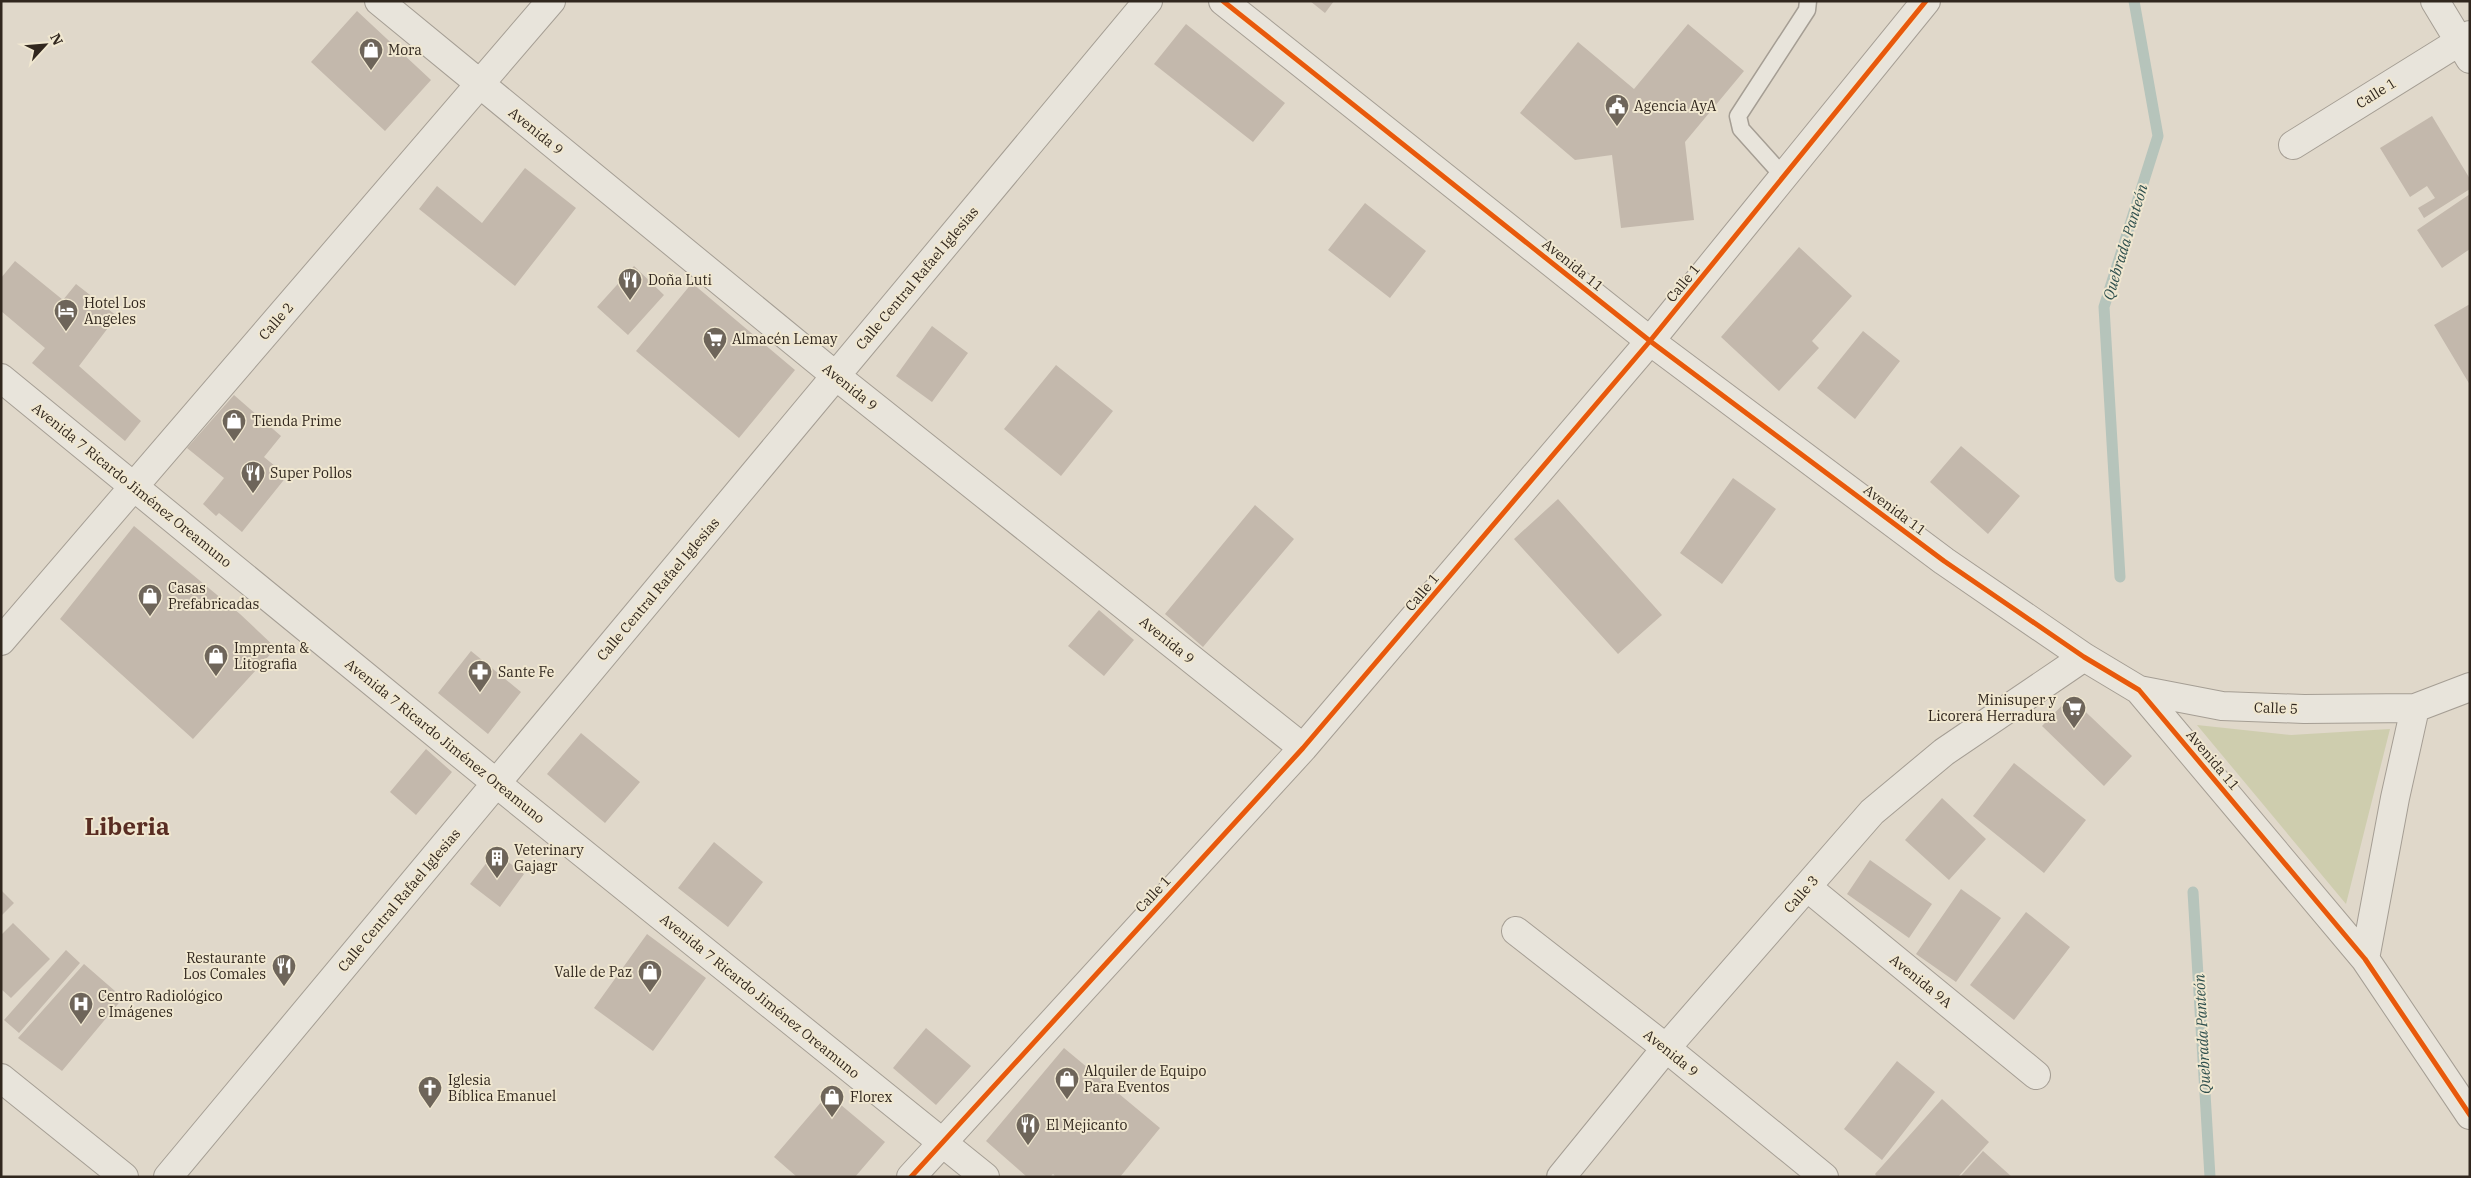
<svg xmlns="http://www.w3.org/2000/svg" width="2471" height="1178" viewBox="0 0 2471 1178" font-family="'IBM Plex Serif',serif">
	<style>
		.green { fill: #cecdae }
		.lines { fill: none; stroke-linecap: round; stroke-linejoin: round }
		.stream { stroke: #b6c4bb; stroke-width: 11 }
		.building { fill: #c3b8ac }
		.lane-casing { stroke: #a59e94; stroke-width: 19 }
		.street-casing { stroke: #a59e94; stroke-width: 30 }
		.lane { stroke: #e8e4db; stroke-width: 16 }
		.street { stroke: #e8e4db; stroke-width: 28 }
		.cycleway-casing { stroke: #f0e7d0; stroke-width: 8 }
		.cycleway { stroke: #e8590c; stroke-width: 5 }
		.labels { text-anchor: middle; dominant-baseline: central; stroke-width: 4; stroke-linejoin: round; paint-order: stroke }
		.poi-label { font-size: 14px; fill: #31271e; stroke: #f0e7d0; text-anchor: start }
		.street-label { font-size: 14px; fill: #31271e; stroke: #f0e7d0 }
		.water-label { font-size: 15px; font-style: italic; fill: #2e4f4d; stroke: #f0e7d0 }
		.town-label { font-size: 24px; font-weight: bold; fill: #592d22; stroke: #f0e7d0 }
	</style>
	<rect width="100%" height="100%" fill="#e0d8ca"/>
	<path class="green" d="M 2197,725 L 2291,735 L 2390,729 L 2346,904 Z"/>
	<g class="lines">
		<path class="stream" d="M 2120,577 L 2104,307 L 2158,136 L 2134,1
			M 2193,892 L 2210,1177"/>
	</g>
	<path class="building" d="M 1310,1 L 1334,1 L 1325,13 Z
		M 357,11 L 431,80 L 385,131 L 311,62 Z
		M 1186,24 L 1285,103 L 1253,142 L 1154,64 Z
		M 1688,24 L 1744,71 L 1685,142 L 1694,220 L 1621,228 L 1612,155 L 1575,160 L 1520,113 L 1578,42 L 1634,89 Z
		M 2432,116 L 2470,179 L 2470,189 L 2424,218 L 2418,208 L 2435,198 L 2427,186 L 2410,197 L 2380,148 Z
		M 525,168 L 576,208 L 515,286 L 419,209 L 437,186 L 482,223 Z
		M 2470,194 L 2470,249 L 2442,268 L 2417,230 Z
		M 1365,203 L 1426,251 L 1390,298 L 1328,250 Z
		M 1799,247 L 1852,296 L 1812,341 L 1819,348 L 1779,391 L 1721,337 Z
		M 15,261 L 63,300 L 76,284 L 117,316 L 79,366 L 141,421 L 125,441 L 32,363 L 45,348 L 1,311 L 1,278 Z
		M 634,266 L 664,295 L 628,335 L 597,307 Z
		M 692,283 L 795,370 L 739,438 L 636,351 Z
		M 2470,304 L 2470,385 L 2434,325 Z
		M 932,326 L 968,353 L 932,402 L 896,376 Z
		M 1863,331 L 1900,361 L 1855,419 L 1817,388 Z
		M 1056,365 L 1113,411 L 1061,476 L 1004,429 Z
		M 234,395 L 281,436 L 264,457 L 287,476 L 242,532 L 219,513 L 216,516 L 203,504 L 224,478 L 187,448 Z
		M 1961,446 L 2020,496 L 1988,534 L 1930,482 Z
		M 1733,478 L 1776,509 L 1722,584 L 1680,553 Z
		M 1558,499 L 1662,615 L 1618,654 L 1514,539 Z
		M 1255,505 L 1294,539 L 1203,647 L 1165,614 Z
		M 134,526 L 240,614 L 276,648 L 193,739 L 60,619 Z
		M 1099,610 L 1134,640 L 1104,676 L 1068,646 Z
		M 471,651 L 521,692 L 488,734 L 438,693 Z
		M 2070,697 L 2132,756 L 2104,786 L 2042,726 Z
		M 581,733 L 640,782 L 605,823 L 547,774 Z
		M 426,749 L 452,772 L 416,815 L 390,792 Z
		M 2014,763 L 2086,820 L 2044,873 L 1973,816 Z
		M 1942,798 L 1986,839 L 1949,880 L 1905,840 Z
		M 714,842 L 763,882 L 728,927 L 678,888 Z
		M 495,852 L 524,874 L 500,907 L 470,884 Z
		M 1870,860 L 1932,904 L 1909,938 L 1847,894 Z
		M 1961,889 L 2001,918 L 1956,982 L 1916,954 Z
		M 1,890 L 14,903 L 1,916 Z
		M 2026,912 L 2070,947 L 2014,1020 L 1970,985 Z
		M 13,923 L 50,959 L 11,998 L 1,989 L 1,935 Z
		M 647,934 L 706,978 L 653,1051 L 594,1008 Z
		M 66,950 L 80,963 L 19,1033 L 4,1020 Z
		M 84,964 L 123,998 L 62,1071 L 18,1038 Z
		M 926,1028 L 971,1066 L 936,1105 L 893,1068 Z
		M 1064,1048 L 1160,1128 L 1120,1177 L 1056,1177 L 1053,1174 L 1050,1177 L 1027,1177 L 986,1141 Z
		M 1897,1061 L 1935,1092 L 1882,1160 L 1844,1129 Z
		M 828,1094 L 885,1142 L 855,1177 L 797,1177 L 774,1157 Z
		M 1942,1099 L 1989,1142 L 1958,1177 L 1877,1177 L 1875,1174 Z
		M 1983,1151 L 2012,1177 L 1960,1177 Z"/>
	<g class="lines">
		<defs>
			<path id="lane" d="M 1784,177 L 1741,129 L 1738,116 L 1807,10 L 1808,1"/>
			<path id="street" d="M 379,1 L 836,376 L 1303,748
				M 1223,1 L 1650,341 L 1944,561 L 2084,657 L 2139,690 L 2365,959 L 2470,1115
				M 2435,1 L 2470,59
				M 2293,145 L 2470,35
				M 1,378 L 496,783 L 985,1177
				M 1,641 L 551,1
				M 2139,690 L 2222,706 L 2304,709 L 2415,708 L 2470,687
				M 1807,887 L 2036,1075
				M 1516,931 L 1666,1048 L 1824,1177
				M 2365,959 L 2395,798 L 2415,708
				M 1,1078 L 124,1177
				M 168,1177 L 1148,1
				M 911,1177 L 1303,748 L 1650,341 L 1926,1
				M 1561,1177 L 1666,1048 L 1872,812 L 1944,752 L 2084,657"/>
		</defs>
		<use href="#lane" class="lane-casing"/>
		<use href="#street" class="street-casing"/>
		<use href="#lane" class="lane"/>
		<use href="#street" class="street"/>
		<defs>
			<path id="cycleway" d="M 1223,1 L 1650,341 L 1944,561 L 2084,657 L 2139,690 L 2365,959 L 2470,1115
				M 911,1177 L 1303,748 L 1650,341 L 1926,1"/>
		</defs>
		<use href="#cycleway" class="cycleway-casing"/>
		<use href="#cycleway" class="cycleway"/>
	</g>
	<defs>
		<symbol id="shop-pin" viewBox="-11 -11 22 30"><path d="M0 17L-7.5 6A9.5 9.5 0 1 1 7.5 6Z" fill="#6e655a" stroke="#f0e7d0"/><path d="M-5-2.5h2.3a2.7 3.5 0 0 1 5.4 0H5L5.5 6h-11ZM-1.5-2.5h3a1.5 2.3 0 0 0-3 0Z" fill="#fff"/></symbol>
		<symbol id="civic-pin" viewBox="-11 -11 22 30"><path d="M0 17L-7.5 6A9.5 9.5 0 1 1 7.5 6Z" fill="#6e655a" stroke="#f0e7d0"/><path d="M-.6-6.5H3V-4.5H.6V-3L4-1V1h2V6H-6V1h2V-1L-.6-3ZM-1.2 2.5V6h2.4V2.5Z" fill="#fff"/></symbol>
		<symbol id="restaurant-pin" viewBox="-11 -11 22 30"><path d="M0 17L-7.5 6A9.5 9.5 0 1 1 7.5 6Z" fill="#6e655a" stroke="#f0e7d0"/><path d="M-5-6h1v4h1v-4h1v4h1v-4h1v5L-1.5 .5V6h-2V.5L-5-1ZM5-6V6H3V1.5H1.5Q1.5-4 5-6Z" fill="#fff"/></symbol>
		<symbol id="hotel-pin" viewBox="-11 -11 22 30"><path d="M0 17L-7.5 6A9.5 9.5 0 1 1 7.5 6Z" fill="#6e655a" stroke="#f0e7d0"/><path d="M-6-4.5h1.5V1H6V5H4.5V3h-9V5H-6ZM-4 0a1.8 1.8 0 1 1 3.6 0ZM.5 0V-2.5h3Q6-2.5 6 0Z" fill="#fff"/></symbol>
		<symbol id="supermarket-pin" viewBox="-11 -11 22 30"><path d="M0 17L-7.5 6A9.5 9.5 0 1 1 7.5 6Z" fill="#6e655a" stroke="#f0e7d0"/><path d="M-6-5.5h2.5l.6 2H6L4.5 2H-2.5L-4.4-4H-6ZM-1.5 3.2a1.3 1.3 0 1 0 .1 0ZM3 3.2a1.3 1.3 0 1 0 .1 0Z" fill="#fff"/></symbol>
		<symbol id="pharmacy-pin" viewBox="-11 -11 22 30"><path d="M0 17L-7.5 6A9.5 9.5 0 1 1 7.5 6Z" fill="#6e655a" stroke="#f0e7d0"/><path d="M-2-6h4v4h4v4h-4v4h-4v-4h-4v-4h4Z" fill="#fff"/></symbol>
		<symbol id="building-pin" viewBox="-11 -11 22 30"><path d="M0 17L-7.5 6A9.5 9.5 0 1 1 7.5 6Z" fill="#6e655a" stroke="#f0e7d0"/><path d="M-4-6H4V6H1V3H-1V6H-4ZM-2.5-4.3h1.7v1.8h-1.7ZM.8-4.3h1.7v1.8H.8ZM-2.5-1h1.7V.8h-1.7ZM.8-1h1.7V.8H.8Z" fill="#fff"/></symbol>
		<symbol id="hospital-pin" viewBox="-11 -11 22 30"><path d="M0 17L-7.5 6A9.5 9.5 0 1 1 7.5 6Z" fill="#6e655a" stroke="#f0e7d0"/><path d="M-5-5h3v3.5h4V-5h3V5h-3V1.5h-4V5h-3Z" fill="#fff"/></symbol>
		<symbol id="church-pin" viewBox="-11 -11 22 30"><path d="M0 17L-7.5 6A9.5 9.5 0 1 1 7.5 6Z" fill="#6e655a" stroke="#f0e7d0"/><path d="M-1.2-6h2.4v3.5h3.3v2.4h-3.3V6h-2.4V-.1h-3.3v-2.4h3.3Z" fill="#fff"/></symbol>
	</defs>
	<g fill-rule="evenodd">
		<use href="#shop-pin" x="357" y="36" width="28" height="38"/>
		<use href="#civic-pin" x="1603" y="92" width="28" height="38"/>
		<use href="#restaurant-pin" x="616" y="266" width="28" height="38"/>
		<use href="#hotel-pin" x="52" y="297" width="28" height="38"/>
		<use href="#supermarket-pin" x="701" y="325" width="28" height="38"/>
		<use href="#shop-pin" x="220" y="407" width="28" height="38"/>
		<use href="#restaurant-pin" x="239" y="459" width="28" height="38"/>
		<use href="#shop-pin" x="136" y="582" width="28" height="38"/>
		<use href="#shop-pin" x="202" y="642" width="28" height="38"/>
		<use href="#pharmacy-pin" x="466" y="658" width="28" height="38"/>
		<use href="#supermarket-pin" x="2060" y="694" width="28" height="38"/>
		<use href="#building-pin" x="483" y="844" width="28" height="38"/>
		<use href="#restaurant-pin" x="270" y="952" width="28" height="38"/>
		<use href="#shop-pin" x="636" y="958" width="28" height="38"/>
		<use href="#hospital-pin" x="67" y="990" width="28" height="38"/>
		<use href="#shop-pin" x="1053" y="1065" width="28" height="38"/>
		<use href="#church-pin" x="416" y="1074" width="28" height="38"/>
		<use href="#shop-pin" x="818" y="1083" width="28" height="38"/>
		<use href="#restaurant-pin" x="1014" y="1111" width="28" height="38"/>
	</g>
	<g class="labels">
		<g class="poi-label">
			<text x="388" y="50">Mora</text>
			<text x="1634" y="106">Agencia AyA</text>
			<text x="648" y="280">Doña Luti</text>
			<text x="84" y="303">Hotel Los<tspan x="84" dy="16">Angeles</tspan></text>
			<text x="732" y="339">Almacén Lemay</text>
			<text x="252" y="421">Tienda Prime</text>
			<text x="270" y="473">Super Pollos</text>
			<text x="168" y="588">Casas<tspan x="168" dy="16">Prefabricadas</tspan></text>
			<text x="234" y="648">Imprenta &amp;<tspan x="234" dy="16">Litografia</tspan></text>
			<text x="498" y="672">Sante Fe</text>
			<text x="2056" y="700" text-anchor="end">Minisuper y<tspan x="2056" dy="16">Licorera Herradura</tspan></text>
			<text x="514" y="850">Veterinary<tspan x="514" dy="16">Gajagr</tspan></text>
			<text x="266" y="958" text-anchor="end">Restaurante<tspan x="266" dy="16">Los Comales</tspan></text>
			<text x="632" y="972" text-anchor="end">Valle de Paz</text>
			<text x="98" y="996">Centro Radiológico<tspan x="98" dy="16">e Imágenes</tspan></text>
			<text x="1084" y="1071">Alquiler de Equipo<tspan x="1084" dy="16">Para Eventos</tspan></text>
			<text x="448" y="1080">Iglesia<tspan x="448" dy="16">Bíblica Emanuel</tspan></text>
			<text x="850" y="1097">Florex</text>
			<text x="1046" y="1125">El Mejicanto</text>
		</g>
		<g class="street-label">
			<text transform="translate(2376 93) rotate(-32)">Calle 1</text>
			<text transform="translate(536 131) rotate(39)">Avenida 9</text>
			<text transform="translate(1573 265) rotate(39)">Avenida 11</text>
			<text transform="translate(917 278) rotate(-50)">Calle Central Rafael Iglesias</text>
			<text transform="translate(1683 283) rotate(-51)">Calle 1</text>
			<text transform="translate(276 321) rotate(-49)">Calle 2</text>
			<text transform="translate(850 387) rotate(39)">Avenida 9</text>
			<text transform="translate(132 485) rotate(39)">Avenida 7 Ricardo Jiménez Oreamuno</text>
			<text transform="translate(1895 510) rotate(37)">Avenida 11</text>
			<text transform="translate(658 589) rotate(-50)">Calle Central Rafael Iglesias</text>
			<text transform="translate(1422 592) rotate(-50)">Calle 1</text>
			<text transform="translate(1167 640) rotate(39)">Avenida 9</text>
			<text transform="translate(2276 708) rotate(2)">Calle 5</text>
			<text transform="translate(445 741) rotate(39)">Avenida 7 Ricardo Jiménez Oreamuno</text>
			<text transform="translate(2213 760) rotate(50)">Avenida 11</text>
			<text transform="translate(1153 894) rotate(-47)">Calle 1</text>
			<text transform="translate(1801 894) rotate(-49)">Calle 3</text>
			<text transform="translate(399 900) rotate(-50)">Calle Central Rafael Iglesias</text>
			<text transform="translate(1921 981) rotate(39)">Avenida 9A</text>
			<text transform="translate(760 996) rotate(39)">Avenida 7 Ricardo Jiménez Oreamuno</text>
			<text transform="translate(1671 1053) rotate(39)">Avenida 9</text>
		</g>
		<g class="water-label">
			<text transform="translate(2125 242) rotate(-73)">Quebrada Panteón</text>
			<text transform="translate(2202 1034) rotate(-93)">Quebrada Panteón</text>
		</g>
		<g class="town-label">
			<text x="127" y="826">Liberia</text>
		</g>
	</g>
	<rect width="2471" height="1178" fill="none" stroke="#31271e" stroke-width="5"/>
	<g transform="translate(45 45) rotate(64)" stroke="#f0e7d0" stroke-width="4" paint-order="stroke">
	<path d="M0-4L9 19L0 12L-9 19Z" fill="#31271e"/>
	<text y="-8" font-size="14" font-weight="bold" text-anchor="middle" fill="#31271e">N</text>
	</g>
</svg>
